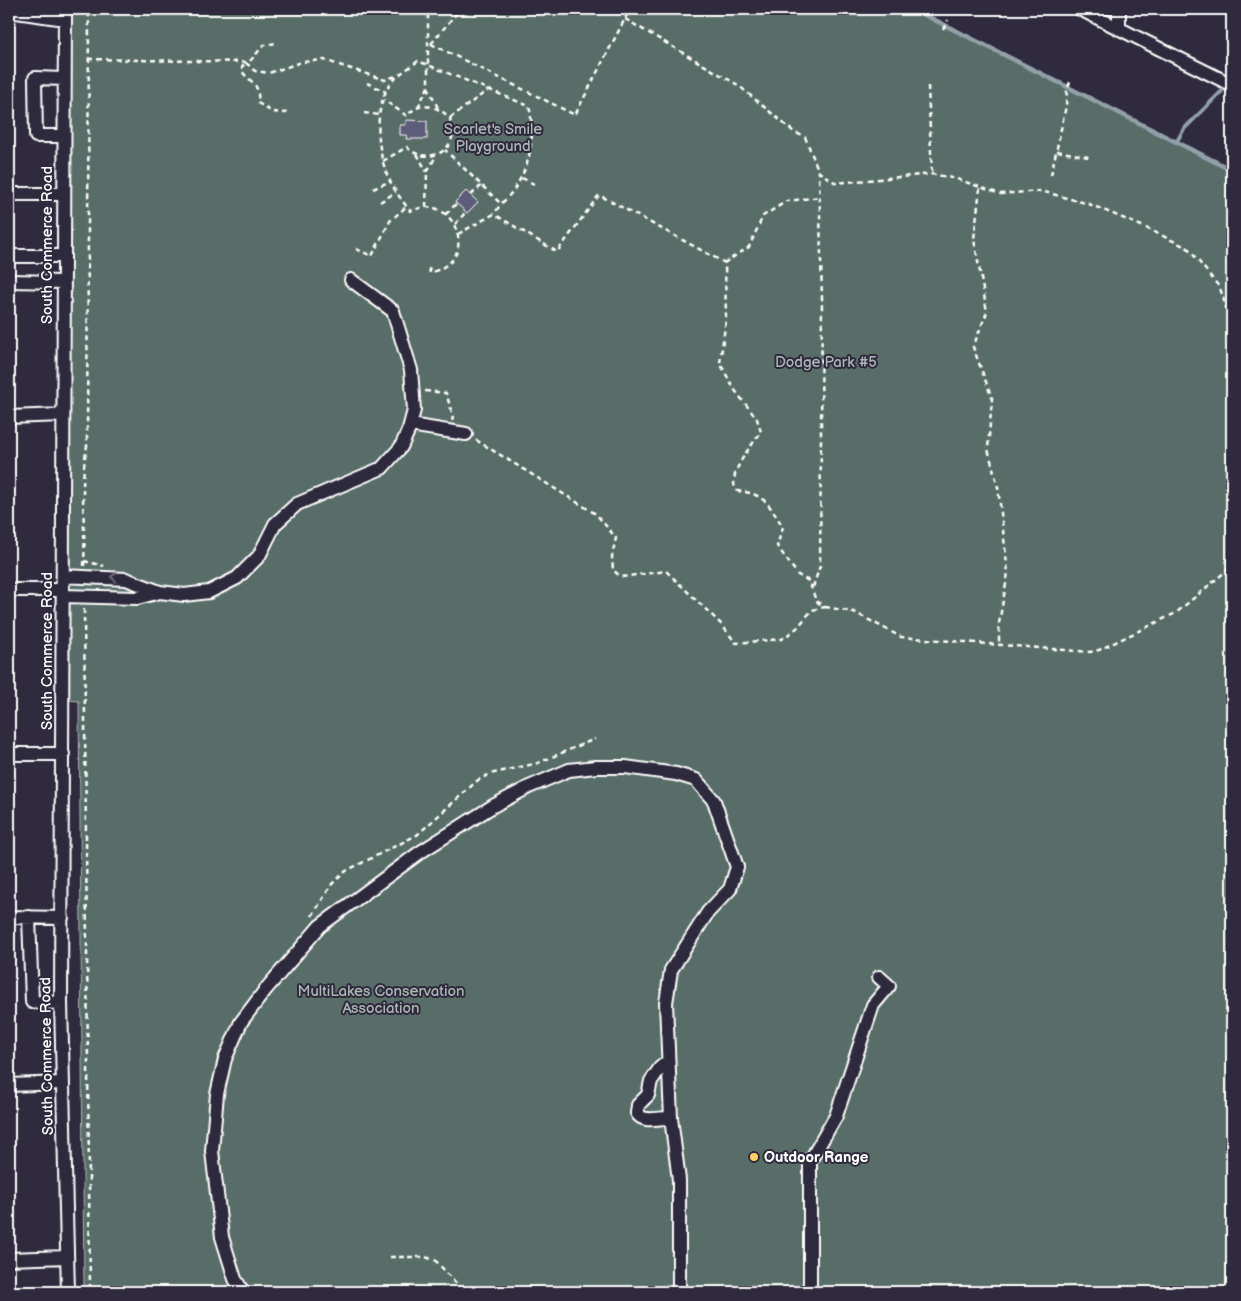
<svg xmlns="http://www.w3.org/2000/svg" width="1241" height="1301" viewBox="0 0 1241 1301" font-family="'Balsamiq Sans',sans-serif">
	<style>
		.green { fill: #586d67; stroke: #acb6b3 }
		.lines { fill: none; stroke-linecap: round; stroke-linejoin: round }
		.stream { stroke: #91a0aa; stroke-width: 4 }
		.building { fill: #5d5d7a; stroke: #fff }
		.minor-casing { stroke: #fff; stroke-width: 16 }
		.path { stroke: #fff; stroke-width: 2.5; stroke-dasharray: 5 4; stroke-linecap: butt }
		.minor { stroke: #2f2a3d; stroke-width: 12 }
		.oneway { stroke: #6d6a77 }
		.poi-dot { fill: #ffd166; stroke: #2f2a3d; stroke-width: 2 }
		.labels { text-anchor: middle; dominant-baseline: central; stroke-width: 4; stroke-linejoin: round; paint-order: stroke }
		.park-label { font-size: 15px; fill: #acb6b3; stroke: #2f2a3d }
		.street-label { font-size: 15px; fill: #fff; stroke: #2f2a3d }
		.poi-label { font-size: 15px; font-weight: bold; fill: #fff; stroke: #2f2a3d; text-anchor: start }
	</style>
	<rect width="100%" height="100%" fill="#2f2a3d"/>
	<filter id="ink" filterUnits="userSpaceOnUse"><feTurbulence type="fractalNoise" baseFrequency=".02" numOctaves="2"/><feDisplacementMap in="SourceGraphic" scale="10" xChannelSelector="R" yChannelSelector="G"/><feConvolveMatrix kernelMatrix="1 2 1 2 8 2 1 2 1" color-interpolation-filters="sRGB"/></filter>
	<g filter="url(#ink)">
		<path class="green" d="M 69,9 L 917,9 L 1232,168 L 1232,1292 L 84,1292 L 79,701 L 65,700 Z"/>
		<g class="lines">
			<path class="stream" d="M 912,9 C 1019,63 1126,116 1232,171
				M 1177,141 L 1184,129 L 1224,89"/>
		</g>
		<path class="building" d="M 406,120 L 427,121 L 427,139 L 406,139 L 407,135 L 400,135 L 400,125 L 406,125 Z
			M 466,191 L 478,202 L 467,213 L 455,202 Z"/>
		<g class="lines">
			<defs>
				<path id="minor" d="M 65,9 L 61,1003 L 68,1292
					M 1080,9 L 1232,85
					M 9,11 L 65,19
					M 1119,29 L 1119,9
					M 64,136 L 36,136 L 35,78 L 64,79
					M 9,194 L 63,194
					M 9,256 L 63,256
					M 9,281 L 63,282
					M 9,417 L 63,415
					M 410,425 L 466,434
					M 63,576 L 126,579 L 160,592 L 184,595 L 209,592 L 237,578 L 259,556 L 275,524 L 297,504 L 382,468 L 401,447 L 409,429 L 414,410 L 411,370 L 393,311 L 351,280
					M 9,590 L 63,590
					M 63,596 L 137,598 L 160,592
					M 9,754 L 63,754
					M 9,917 L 62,918
					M 29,917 L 32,1002 L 61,1003
					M 668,1061 L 660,1068 L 651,1081 L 648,1095 L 638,1105 L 637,1113 C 643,1124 660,1117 671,1118
					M 9,1085 L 63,1083
					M 9,1259 L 67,1257
					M 243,1292 L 235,1279 L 222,1237 L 212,1151 L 217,1094 L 225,1059 L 241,1022 L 266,989 L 320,926 L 419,853 L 493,806 L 529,787 L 569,770 L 596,767 L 625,767 L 676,774 L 696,780 L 714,801 L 737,867 L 730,889 L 708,912 L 671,970 L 666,1003 L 671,1118 L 679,1180 L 679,1292
					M 810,1292 L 810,1161 L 836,1116 L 873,1005 L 889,986 L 879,977"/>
			</defs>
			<use href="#minor" class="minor-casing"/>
			<path class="path" d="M 625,19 L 738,85 L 794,132 L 805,137 L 819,172 L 836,183 L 932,174 L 957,179 L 1000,194 L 1041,191 L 1089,204 L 1144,227 L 1188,248 L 1220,288 L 1232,326
				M 943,29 L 948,20
				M 431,44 L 575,115 L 630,9
				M 431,44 L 460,9
				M 88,59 L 245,62 L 251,60 L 264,45 L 277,43
				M 367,83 L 386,92
				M 928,86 L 932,174
				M 428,87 L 438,108
				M 418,107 L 428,87 L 428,9
				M 287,113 L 272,112 L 258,103 C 260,82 251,84 241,70 L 245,62 L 255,71 L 269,73 L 302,62 L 324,60 L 385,80 L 398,75
				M 364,113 L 380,115
				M 450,118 L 488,90
				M 1057,151 L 1089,157
				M 417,154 L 427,172
				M 383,161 L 407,147 C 419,160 443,159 451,141 C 454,134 451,126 450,118 C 438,106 419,100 407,116 L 384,100
				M 1051,175 L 1066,106 L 1067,89 L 1071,80
				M 522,178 L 534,184
				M 980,188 L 974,239 L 987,312 L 973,347 L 992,398 L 988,449 L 998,487 L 1008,573 L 999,623 L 999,645
				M 373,189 L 390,181
				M 471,195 L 481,186
				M 380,202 L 396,192
				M 426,207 L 427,172 L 436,156
				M 446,214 L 457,203
				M 455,224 L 466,212
				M 458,234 L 494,214 L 501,204
				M 356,249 L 372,256 L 390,221 L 407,206
				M 724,263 L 749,247 L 763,216 L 787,201 L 820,197
				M 429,268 L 430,273 C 440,269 450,265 455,256 C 466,235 449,206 426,207 C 421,207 415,210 410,211 C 401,199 391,186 386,172 C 377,147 374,109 389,86 C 396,75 408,69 418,61 L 529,106 C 537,142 528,179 501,204 L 445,150
				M 425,391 L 446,393 L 453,416 L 452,421
				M 476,440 L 596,514 L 616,538 L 612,556 L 613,570 L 621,577 L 666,571 L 720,623 L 736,643 L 782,639 L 797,628 L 812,610 L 825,607 L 816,601 L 809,581 L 798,575 L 777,546 L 783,527 C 769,505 765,493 737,491 C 725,476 752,445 761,432 L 757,419 L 734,389 L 720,363 L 726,319 L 725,263 L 599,195 L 557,252 L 494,214
				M 84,561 L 104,566
				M 84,566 C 86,526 79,484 87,446 L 89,9
				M 813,587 L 820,566 L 822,299 L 819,172
				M 825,607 L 854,612 L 901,637 L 1090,652 L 1099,650 L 1176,613 L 1232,566
				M 84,609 L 90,1292
				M 312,916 L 332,884 L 346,871 L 417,835 L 478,780 L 490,774 L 538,763 L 595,739
				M 390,1257 L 425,1257 L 435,1260 L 464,1292"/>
			<use href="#minor" class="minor"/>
		</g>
		<defs><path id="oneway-chevron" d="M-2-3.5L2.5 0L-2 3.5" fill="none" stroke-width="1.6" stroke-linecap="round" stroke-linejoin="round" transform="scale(1.25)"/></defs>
		<use class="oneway" href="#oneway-chevron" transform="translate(114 577) rotate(-174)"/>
	</g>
	<circle class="poi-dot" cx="754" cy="1157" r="5"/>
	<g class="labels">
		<g class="park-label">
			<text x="493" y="129">Scarlet's Smile<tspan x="493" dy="17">Playground</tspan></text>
			<text x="826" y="362">Dodge Park #5</text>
			<text x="381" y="991">MultiLakes Conservation<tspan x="381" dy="17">Association</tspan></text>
		</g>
		<g class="street-label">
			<text transform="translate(47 245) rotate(-90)">South Commerce Road</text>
			<text transform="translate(47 651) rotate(-90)">South Commerce Road</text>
			<text transform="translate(47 1056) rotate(-91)">South Commerce Road</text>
		</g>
		<g class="poi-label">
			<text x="764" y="1157">Outdoor Range</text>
		</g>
	</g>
	<rect width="1241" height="1301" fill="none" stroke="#2f2a3d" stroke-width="30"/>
	<rect x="15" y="15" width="1211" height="1271" fill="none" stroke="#fff" stroke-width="2" filter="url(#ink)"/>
</svg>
